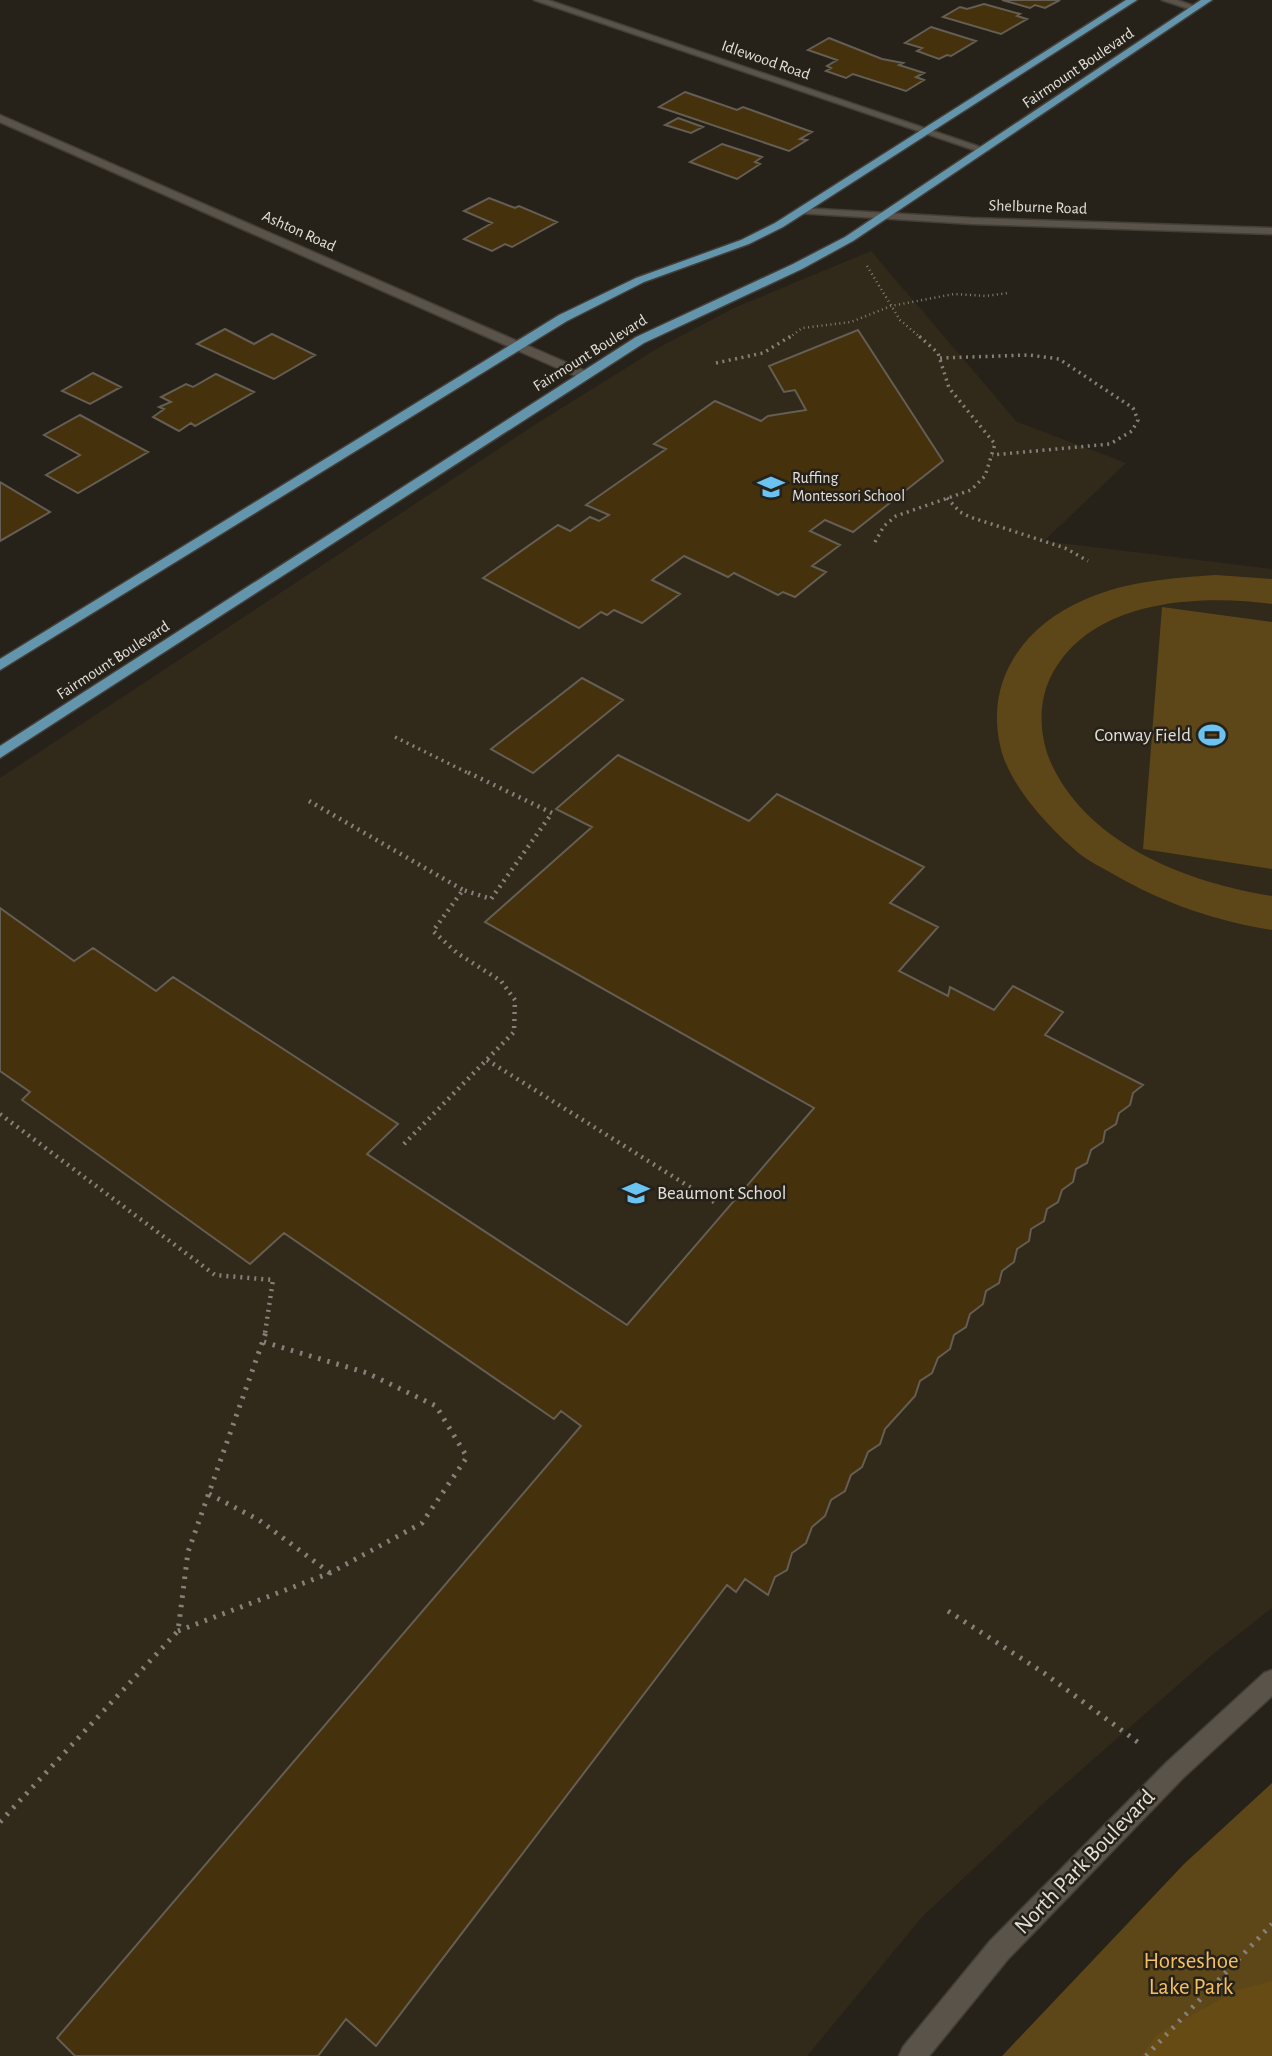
<svg xmlns="http://www.w3.org/2000/svg" width="1272" height="2056" viewBox="0 0 1272 2056" font-family="'Alegreya Sans',sans-serif">
	<style>
		.built { fill: #31291a }
		.green { fill: #5d4618 }
		.forest { fill: #664b14 }
		.building { fill: #45310c; stroke: #645e54; stroke-width: 2 }
		.lines { fill: none; stroke-linecap: round; stroke-linejoin: round }
		.minor-casing { stroke: #433e38; stroke-width: 3 }
		.major-casing { stroke: #433e38; stroke-width: 3 }
		.path-far3 { stroke: #85817a; stroke-width: 2.5; stroke-dasharray: 1 3.5; stroke-linecap: butt }
		.path-far2 { stroke: #85817a; stroke-width: 3.5; stroke-dasharray: 2 4.5; stroke-linecap: butt }
		.path-far1 { stroke: #85817a; stroke-width: 4.5; stroke-dasharray: 2 5; stroke-linecap: butt }
		.path { stroke: #85817a; stroke-width: 5; stroke-dasharray: 2.5 7; stroke-linecap: butt }
		.minor { fill: #595349; fill-rule: evenodd }
		.major { fill: #6395ac; fill-rule: evenodd }
		.labels { text-anchor: middle; dominant-baseline: central; stroke-width: 5; stroke-linejoin: round; paint-order: stroke }
		.far-street-label { font-size: 16px; fill: #e3e0da; stroke: #272219 }
		.far-poi-label { font-size: 16px; fill: #e3e0da; stroke: #272219; text-anchor: start }
		.poi-label { font-size: 19px; fill: #e3e0da; stroke: #272219; text-anchor: end }
		.near-street-label { font-size: 23px; fill: #e3e0da; stroke: #272219 }
		.near-park-label { font-size: 23px; fill: #f5c161; stroke: #272219 }
	</style>
	<rect width="100%" height="100%" fill="#272219"/>
	<path class="built" d="M 871,251 L 1017,422 L 1126,463 L 1044,541 L 1272,569 L 1272,1608 L 1212,1655 L 1048,1799 L 923,1916 L 807,2056 L 0,2056 L 0,778 L 536,424 L 658,348 L 734,308 Z"/>
	<path class="green" d="M 1216,575 L 1272,579 L 1272,604 C 1195,594 1084,600 1048,683 C 1038,708 1040,740 1052,765 C 1090,846 1190,883 1272,896 L 1272,930 C 1215,921 1163,903 1113,874 C 1103,868 1090,862 1081,855 C 1051,830 1008,785 1000,745 C 985,678 1026,624 1086,599 C 1128,581 1171,578 1216,575 Z
		M 1162,607 L 1272,622 L 1272,869 L 1143,849 Z
		M 1272,1783 L 1272,2056 L 1002,2056 L 1184,1864 Z"/>
	<path class="forest" d="M 1272,1981 L 1272,2056 L 1142,2056 L 1156,2035 L 1237,1990 Z"/>
	<path class="building" d="M 1002,0 L 1060,0 L 1045,8 L 1035,5 L 1030,8 Z
		M 984,4 L 1020,14 L 1017,16 L 1027,19 L 1001,34 L 943,17 L 960,7 L 967,9 Z
		M 931,27 L 976,41 L 951,56 L 947,55 L 939,59 L 917,51 L 922,48 L 905,43 Z
		M 829,38 L 882,59 L 903,63 L 899,65 L 924,73 L 916,77 L 924,80 L 906,91 L 853,74 L 846,78 L 826,71 L 831,68 L 827,66 L 837,60 L 808,50 Z
		M 685,92 L 737,110 L 743,107 L 812,132 L 800,139 L 807,140 L 789,151 L 659,107 Z
		M 678,118 L 703,127 L 691,133 L 665,125 Z
		M 722,144 L 762,157 L 755,162 L 760,164 L 737,179 L 690,162 Z
		M 489,198 L 515,208 L 519,206 L 557,222 L 512,247 L 505,244 L 492,251 L 464,239 L 492,223 L 464,211 Z
		M 225,329 L 254,344 L 272,334 L 315,355 L 274,379 L 197,344 Z
		M 858,330 L 943,461 L 853,532 L 825,520 L 810,531 L 840,545 L 812,566 L 826,572 L 795,597 L 783,592 L 778,595 L 734,573 L 728,577 L 684,556 L 652,580 L 680,594 L 642,623 L 614,610 L 607,615 L 601,612 L 579,628 L 483,578 L 558,525 L 570,531 L 590,517 L 599,521 L 609,515 L 586,505 L 666,449 L 654,444 L 715,401 L 761,421 L 768,416 L 806,410 L 795,390 L 784,392 L 769,366 Z
		M 93,373 L 121,387 L 90,404 L 62,391 Z
		M 216,374 L 254,392 L 195,426 L 191,423 L 179,431 L 153,417 L 164,409 L 159,407 L 171,402 L 161,397 L 186,384 L 193,387 Z
		M 80,415 L 148,452 L 78,493 L 46,475 L 80,455 L 44,435 Z
		M 0,482 L 50,512 L 0,541 Z
		M 582,678 L 623,700 L 533,773 L 491,749 Z
		M 618,755 L 749,821 L 777,794 L 924,867 L 890,903 L 938,927 L 899,971 L 948,996 L 950,987 L 994,1010 L 1013,986 L 1063,1012 L 1045,1035 L 1143,1085 L 1133,1093 L 1130,1105 L 1119,1113 L 1116,1124 L 1105,1131 L 1103,1142 L 1091,1150 L 1087,1163 L 1076,1169 L 1073,1182 L 1062,1190 L 1058,1202 L 1047,1209 L 1044,1221 L 1031,1229 L 1029,1241 L 1017,1249 L 1014,1262 L 1002,1271 L 999,1283 L 986,1291 L 983,1304 L 970,1314 L 966,1327 L 954,1335 L 950,1349 L 938,1358 L 932,1373 L 920,1381 L 915,1396 L 885,1429 L 880,1444 L 868,1452 L 862,1467 L 851,1475 L 845,1491 L 831,1500 L 825,1516 L 812,1527 L 806,1543 L 792,1553 L 787,1570 L 775,1577 L 768,1595 L 745,1579 L 736,1592 L 727,1585 L 376,2046 L 346,2019 L 318,2056 L 75,2056 L 57,2038 L 581,1426 L 561,1411 L 554,1419 L 284,1233 L 250,1264 L 22,1100 L 30,1092 L 0,1071 L 0,908 L 74,961 L 93,948 L 156,991 L 173,977 L 398,1124 L 367,1154 L 627,1325 L 814,1108 L 485,922 L 592,827 L 556,809 Z"/>
	<g class="lines">
		<defs>
			<path id="minor" d="M 534,0 L 548,0 L 989,150 L 980,152 Z
				M 1162,0 L 1177,0 L 1200,8 L 1195,11 Z
				M 0,115 L 588,372 L 590,375 L 580,378 L 0,122 Z
				M 802,208 L 972,218 L 1272,228 L 1272,234 L 972,224 L 798,213 L 797,211 Z
				M 1272,1670 L 1272,1696 L 1183,1778 L 1008,1959 L 929,2056 L 899,2056 L 903,2047 L 990,1941 L 1167,1762 L 1264,1673 Z"/>
			<path id="major" d="M 1126,0 L 1137,0 L 783,227 L 749,244 L 644,282 L 567,321 L 0,670 L 0,659 L 559,315 L 636,278 L 741,240 L 775,223 Z
				M 1201,0 L 1212,0 L 853,241 L 802,269 L 644,343 L 0,758 L 0,746 L 636,337 L 793,264 L 845,237 Z"/>
		</defs>
		<use href="#minor" class="minor-casing"/>
		<use href="#major" class="major-casing"/>
		<path class="path-far3" d="M 867,266 L 900,320 L 921,338
			M 789,338 L 802,328 L 851,322 L 891,306 L 954,294 L 986,296 L 1008,293"/>
		<path class="path-far2" d="M 940,358 L 1029,355 L 1059,359 L 1133,408 L 1138,420 L 1132,431 L 1110,444 L 992,455
			M 716,363 L 763,353 L 791,336
			M 947,498 L 960,512 L 970,517 L 1065,548 L 1088,561
			M 875,542 L 884,526 L 896,516 L 971,490 L 985,476 L 995,444 L 949,388 L 938,353 L 919,336
			M 395,737 L 468,773"/>
		<path class="path-far1" d="M 309,801 L 463,890
			M 487,1060 L 717,1204
			M 0,1114 L 215,1275 L 273,1280 L 265,1333
			M 404,1144 L 514,1032 L 515,1000 L 501,981 L 457,953 L 433,931 L 463,890 L 491,899 L 552,813 L 465,771"/>
		<path class="path" d="M 209,1494 L 259,1520 L 330,1573
			M 948,1611 L 1044,1673 L 1143,1746
			M 178,1631 L 330,1573 L 422,1523 L 467,1457 L 436,1406 L 367,1373 L 264,1342
			M 0,1822 L 178,1631 L 188,1552 L 266,1332
			M 1146,2056 L 1272,1924"/>
		<use href="#minor" class="minor"/>
		<use href="#major" class="major"/>
	</g>
	<defs>
		<symbol id="school-bare" viewBox="-9 -9 18 18"><path d="M0-5L7-2L0 1L-7-2ZM-4 1L0 2.5L4 1V4Q0 6-4 4Z" fill="#6ac3f1" stroke="#272219" stroke-width="2.5" paint-order="stroke"/></symbol>
		<symbol id="stadium-bare" viewBox="-9 -9 18 18"><path d="M0-5a6.5 5 0 1 0 0 10a6.5 5 0 1 0 0-10ZM-3.5-1.8h7v3.6h-7Z" fill="#6ac3f1" stroke="#272219" stroke-width="2.5" paint-order="stroke"/></symbol>
	</defs>
	<g fill-rule="evenodd">
		<use href="#school-bare" x="752" y="468" width="38" height="38"/>
		<use href="#stadium-bare" x="1193" y="716" width="38" height="38"/>
		<use href="#school-bare" x="617" y="1174" width="38" height="38"/>
	</g>
	<g class="labels">
		<g class="far-street-label">
			<text transform="translate(766 60) rotate(19)">Idlewood Road</text>
			<text transform="translate(1078 68) rotate(-34)">Fairmount Boulevard</text>
			<text transform="translate(1038 207) rotate(2)">Shelburne Road</text>
			<text transform="translate(299 231) rotate(24)">Ashton Road</text>
			<text transform="translate(590 353) rotate(-32)">Fairmount Boulevard</text>
			<text transform="translate(113 660) rotate(-33)">Fairmount Boulevard</text>
		</g>
		<g class="far-poi-label">
			<text x="792" y="478">Ruffing<tspan x="792" dy="18">Montessori School</tspan></text>
		</g>
		<g class="poi-label">
			<text x="1191" y="735">Conway Field</text>
			<text x="657" y="1193" text-anchor="start">Beaumont School</text>
		</g>
		<g class="near-street-label">
			<text transform="translate(1085 1862) rotate(-46)">North Park Boulevard</text>
		</g>
		<g class="near-park-label">
			<text x="1191" y="1961">Horseshoe<tspan x="1191" dy="26">Lake Park</tspan></text>
		</g>
	</g>
</svg>
